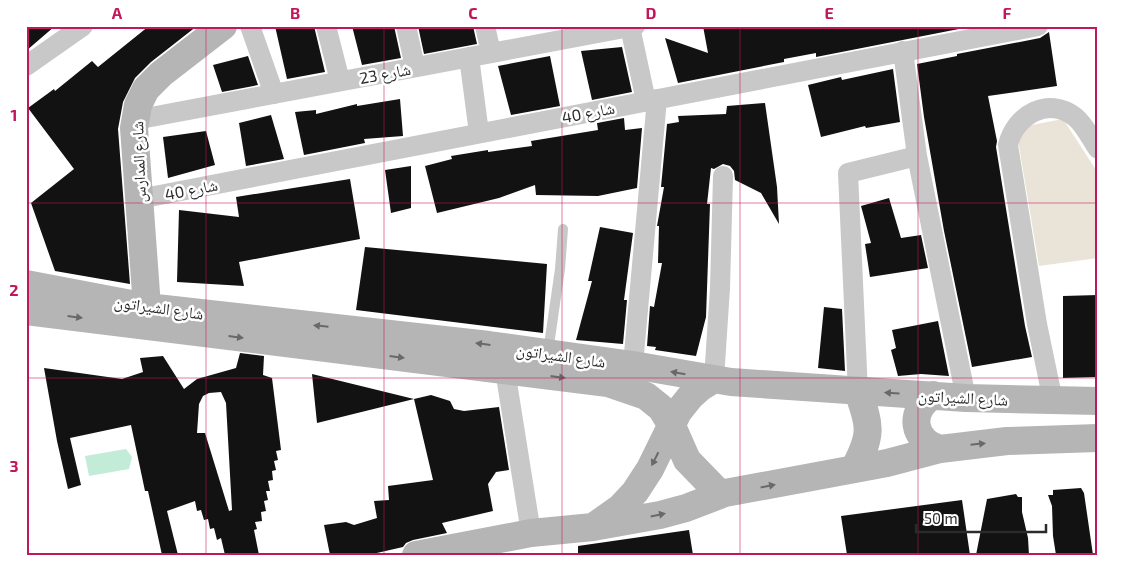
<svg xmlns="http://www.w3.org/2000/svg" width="1124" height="581" viewBox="0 0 1124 581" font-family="'Exo 2','Noto Naskh Arabic',sans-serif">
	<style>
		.green { fill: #eae3d7 }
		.water { fill: #c2ecd8 }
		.building { fill: #121212; fill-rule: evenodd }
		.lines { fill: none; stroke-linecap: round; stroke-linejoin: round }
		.lane { stroke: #c8c8c8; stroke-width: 10 }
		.street { stroke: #c8c8c8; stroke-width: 20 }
		.secondary { stroke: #b5b5b5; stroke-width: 28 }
		.oneway { fill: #696969 }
		.grid { fill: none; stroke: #c2185b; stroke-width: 1; stroke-opacity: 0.55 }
		.labels { text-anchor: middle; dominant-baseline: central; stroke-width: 5; stroke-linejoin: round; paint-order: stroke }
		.street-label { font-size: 16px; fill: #2b2b2b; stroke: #fff }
		.neatline { fill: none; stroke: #c2185b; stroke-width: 2 }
		.grid-label { font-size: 16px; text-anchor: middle; font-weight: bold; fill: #c2185b }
	</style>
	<rect width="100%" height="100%" fill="#fff"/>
	<path class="green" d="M 1063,119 L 1098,173 L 1098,258 L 1039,266 L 1016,128 Z"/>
	<path class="water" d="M 126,449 L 132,457 L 129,469 L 89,476 L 85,456 Z"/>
	<path class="building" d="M 26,26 L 55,26 L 26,51 Z
		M 149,26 L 197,26 L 151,62 L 135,78 L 123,102 L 118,129 L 130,284 L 55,271 L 31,203 L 74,169 L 28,108 L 54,89 L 55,91 L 92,61 L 98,67 Z
		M 275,26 L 314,26 L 325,72 L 287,79 Z
		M 352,26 L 394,26 L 401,58 L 362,65 Z
		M 418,26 L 473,26 L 477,44 L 424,54 Z
		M 703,26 L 974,26 L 816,57 L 816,53 L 784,59 L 784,62 L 678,83 L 665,38 L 708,53 Z
		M 1049,32 L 1057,86 L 988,96 L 997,141 L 996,147 L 1025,326 L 1032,357 L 972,367 L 944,231 L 924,117 L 917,64 L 957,56 L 957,54 L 1040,38 Z
		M 622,47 L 632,92 L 592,100 L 581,51 Z
		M 248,56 L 258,85 L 222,92 L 213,65 Z
		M 550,56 L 560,106 L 511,115 L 498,66 Z
		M 893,69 L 900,122 L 866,128 L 865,126 L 821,137 L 808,85 L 841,77 L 842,80 Z
		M 400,99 L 403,136 L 364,139 L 365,143 L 304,155 L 295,112 L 316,110 L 316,114 L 357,104 L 357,106 Z
		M 765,103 L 777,187 L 779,224 L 761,193 L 735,180 L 734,171 L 730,166 L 723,164 L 714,169 L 711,168 L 707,204 L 710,204 L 706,317 L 696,356 L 655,350 L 656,347 L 647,346 L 650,306 L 654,307 L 662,263 L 658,263 L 659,226 L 657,226 L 664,187 L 661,187 L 667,124 L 679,122 L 678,116 L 726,114 L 727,106 Z
		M 271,115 L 284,159 L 246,166 L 239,123 Z
		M 624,118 L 625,130 L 642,128 L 637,188 L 598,196 L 536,195 L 535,185 L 499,198 L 437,213 L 425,166 L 452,159 L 451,156 L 488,150 L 488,152 L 532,146 L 531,141 L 598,130 L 597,123 Z
		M 206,131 L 215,165 L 168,178 L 163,137 Z
		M 411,166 L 411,208 L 391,213 L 385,170 Z
		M 350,179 L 360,239 L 239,262 L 244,286 L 177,282 L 179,210 L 239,217 L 236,197 Z
		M 889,198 L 901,238 L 921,235 L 928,268 L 870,277 L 865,244 L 871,243 L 861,206 Z
		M 600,227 L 633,233 L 624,300 L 627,300 L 623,344 L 576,340 L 592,281 L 588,281 Z
		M 365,247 L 547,264 L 543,333 L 356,310 Z
		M 1098,295 L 1098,377 L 1063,378 L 1063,296 Z
		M 824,307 L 842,309 L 845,371 L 818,368 Z
		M 938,321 L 949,376 L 921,374 L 898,376 L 891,350 L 896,348 L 892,330 Z
		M 240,353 L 264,356 L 263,375 L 272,378 L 281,450 L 276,451 L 278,460 L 274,461 L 276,470 L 272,471 L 273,480 L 268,481 L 270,491 L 266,491 L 268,500 L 264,501 L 266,511 L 261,512 L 262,521 L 255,522 L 257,529 L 254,530 L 259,555 L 225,555 L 221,538 L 217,540 L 214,528 L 210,529 L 208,519 L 204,520 L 201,510 L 197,511 L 195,501 L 167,511 L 178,555 L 162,555 L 148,491 L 145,491 L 131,425 L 70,438 L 81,485 L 68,489 L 57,441 L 44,368 L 122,379 L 143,372 L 140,358 L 163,356 L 184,389 L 197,379 L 236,368 ZM 221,392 L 226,403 L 232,510 L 229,511 L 205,433 L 197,433 L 199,404 L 203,396 L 209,393 Z
		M 312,374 L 414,399 L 317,423 Z
		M 431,395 L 450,401 L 454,409 L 464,411 L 499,407 L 509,470 L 496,472 L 488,484 L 493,511 L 442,523 L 447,533 L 413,540 L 406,543 L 403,547 L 368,555 L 330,555 L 324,525 L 346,522 L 354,525 L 377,518 L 374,501 L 389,500 L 388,486 L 433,480 L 414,399 Z
		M 1081,488 L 1084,493 L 1093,555 L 1056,555 L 1053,536 L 1052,506 L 1048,495 L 1053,495 L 1053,490 Z
		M 1016,494 L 1018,497 L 1022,497 L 1022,512 L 1028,538 L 1029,555 L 976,555 L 987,499 Z
		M 962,500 L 970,555 L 847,555 L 841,516 Z
		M 689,530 L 693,555 L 578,555 L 578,546 Z"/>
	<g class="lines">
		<path class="lane" d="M 548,352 L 560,269 L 563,229"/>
		<path class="street" d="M 250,26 L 274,94
			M 326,26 L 340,81
			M 406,26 L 415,67
			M 485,26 L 491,53
			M 630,27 L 646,101
			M 903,51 L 917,156 L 966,398
			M 469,57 L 479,133
			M 26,66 L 83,26
			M 135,120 L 635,26
			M 139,199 L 1038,26
			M 633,365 L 657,99
			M 505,370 L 531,533
			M 714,379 L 720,288 L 723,176
			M 858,392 L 848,173 L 917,156
			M 1053,401 L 1037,324 L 1008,145 C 1015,115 1048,96 1075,117 C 1085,125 1091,139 1098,149"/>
		<path class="secondary" d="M 26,284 L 147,307 L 489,345 L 633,365 L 731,382 L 966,398 L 1098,401
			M 147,307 L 134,128 L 138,105 L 146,89 L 161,74 L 223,26
			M 26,311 L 608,383 L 646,396 L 661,408 L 672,426 L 687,460 L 720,494
			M 933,395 C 908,412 912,440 940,449
			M 854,469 C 872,435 871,427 858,392
			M 596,525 L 620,508 L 635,492 L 650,469 L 678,412 L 690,397 L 701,387 L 714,379
			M 416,555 L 531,533 L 593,527 L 660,515 L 686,508 L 725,493 L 887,463 L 940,449 L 1007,441 L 1098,438"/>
	</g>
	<defs><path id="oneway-solid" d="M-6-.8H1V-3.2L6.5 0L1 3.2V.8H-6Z" transform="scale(1.25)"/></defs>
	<g class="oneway">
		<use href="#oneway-solid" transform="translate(75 317) rotate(7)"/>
		<use href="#oneway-solid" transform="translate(321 326) rotate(-174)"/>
		<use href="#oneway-solid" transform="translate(236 337) rotate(7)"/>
		<use href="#oneway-solid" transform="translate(483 344) rotate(-173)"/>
		<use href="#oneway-solid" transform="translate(397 357) rotate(7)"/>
		<use href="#oneway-solid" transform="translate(678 373) rotate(-170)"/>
		<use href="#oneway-solid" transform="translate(558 377) rotate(7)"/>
		<use href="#oneway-solid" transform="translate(892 393) rotate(-177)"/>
		<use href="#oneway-solid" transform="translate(978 444) rotate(-6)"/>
		<use href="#oneway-solid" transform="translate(655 459) rotate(117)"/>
		<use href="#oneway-solid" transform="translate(768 486) rotate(-11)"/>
		<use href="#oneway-solid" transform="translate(658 515) rotate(-12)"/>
	</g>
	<path class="grid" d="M 206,26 L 206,555M 384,26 L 384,555M 562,26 L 562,555M 740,26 L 740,555M 918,26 L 918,555M 26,203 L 1098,203M 26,378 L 1098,378"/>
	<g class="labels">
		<g class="street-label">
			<text transform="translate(385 73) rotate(-11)">شارع 23</text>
			<text transform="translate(588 112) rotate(-11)">شارع 40</text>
			<text transform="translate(138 162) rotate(-92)">شارع المدارس</text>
			<text transform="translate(191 189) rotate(-11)">شارع 40</text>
			<text transform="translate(159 307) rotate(8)">شارع الشيراتون</text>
			<text transform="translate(561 355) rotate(8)">شارع الشيراتون</text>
			<text transform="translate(963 397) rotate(3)">شارع الشيراتون</text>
		</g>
	</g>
	<rect width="1124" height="581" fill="none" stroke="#ffffff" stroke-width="55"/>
	<path d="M916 524v8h130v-8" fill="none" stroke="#2b2b2b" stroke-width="2.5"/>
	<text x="924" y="524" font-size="15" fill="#2b2b2b" stroke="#ffffff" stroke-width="4" paint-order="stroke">50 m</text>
	<rect x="28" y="28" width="1068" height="526" class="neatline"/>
	<g class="grid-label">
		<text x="117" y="19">A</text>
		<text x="295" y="19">B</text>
		<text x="473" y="19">C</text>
		<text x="651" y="19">D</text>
		<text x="829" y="19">E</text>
		<text x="1007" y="19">F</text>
		<text x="14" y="121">1</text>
		<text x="14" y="296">2</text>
		<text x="14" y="472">3</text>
	</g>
</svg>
